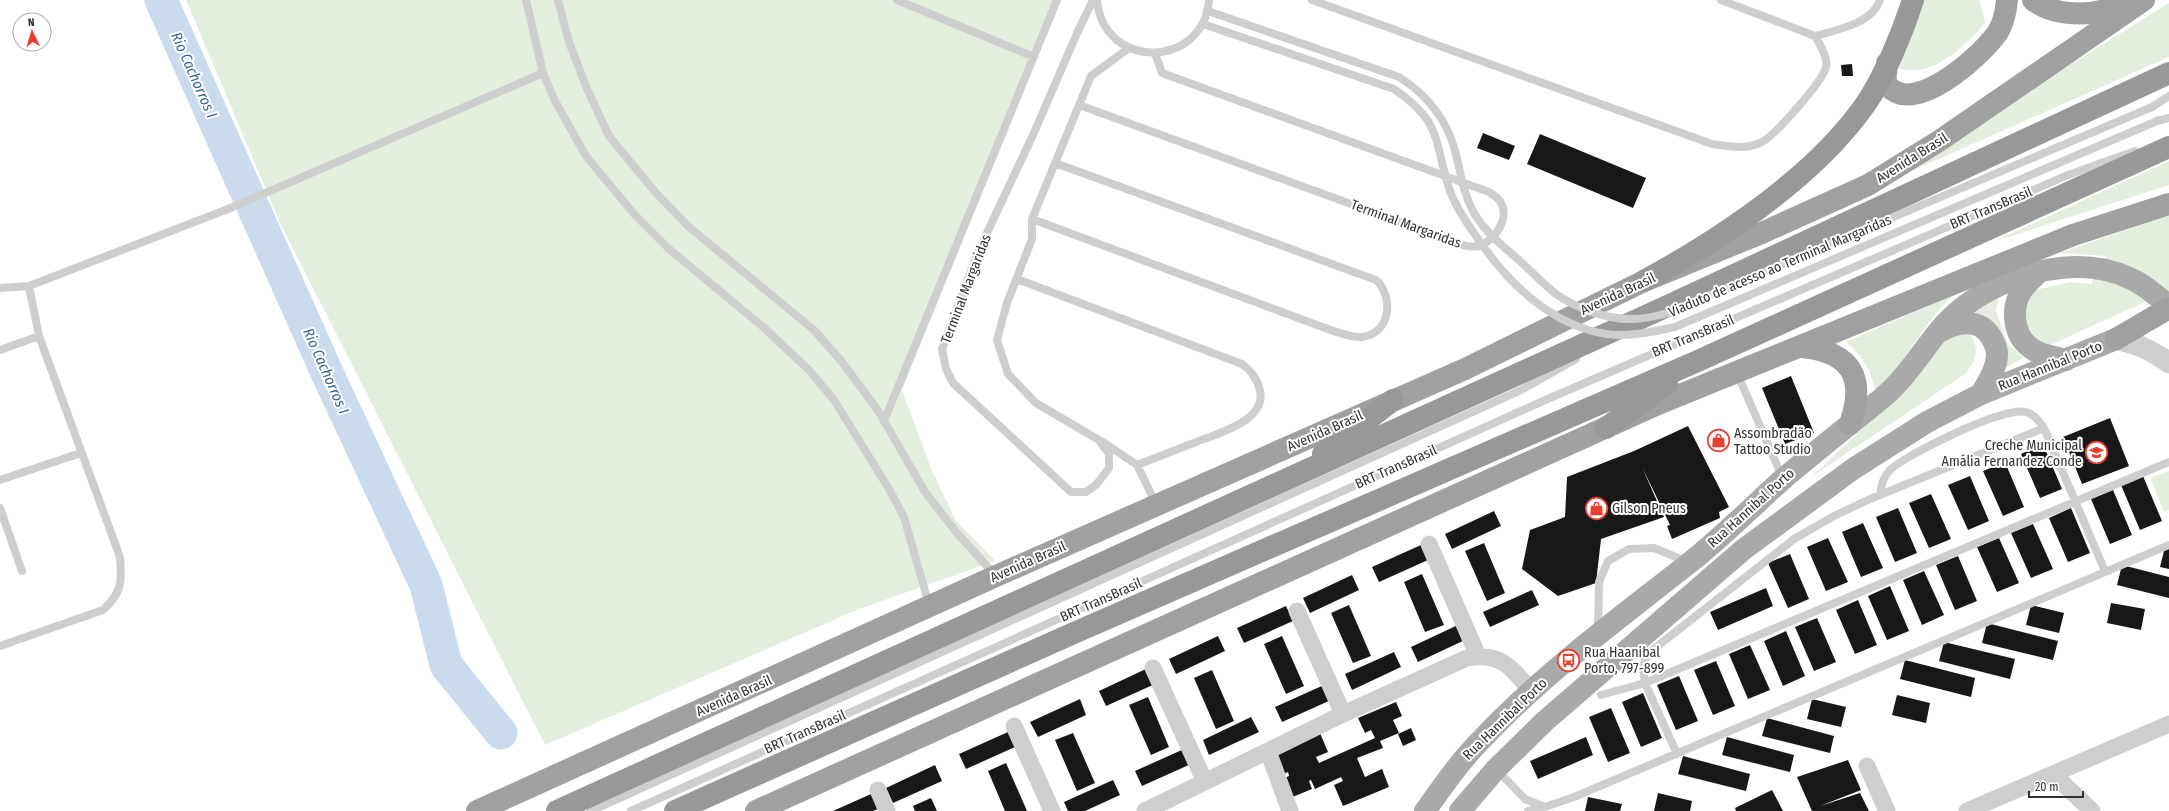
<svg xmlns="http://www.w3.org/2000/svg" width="2169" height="811" viewBox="0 0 2169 811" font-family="'Fira Sans Condensed',sans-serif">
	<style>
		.green { fill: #e4eedf }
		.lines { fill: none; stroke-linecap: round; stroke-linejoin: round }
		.river { stroke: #cbdbee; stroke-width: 33 }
		.building { fill: #181818 }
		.service { stroke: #cecece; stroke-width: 8 }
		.minor { stroke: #cecece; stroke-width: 17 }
		.tertiary { stroke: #cecece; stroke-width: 21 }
		.primary { stroke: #a9a9a9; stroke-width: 22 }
		.trunk { stroke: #a0a0a0; stroke-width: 22 }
		.motorway { stroke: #989898; stroke-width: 22 }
		.service-bridge { stroke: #cecece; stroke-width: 8 }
		.labels { text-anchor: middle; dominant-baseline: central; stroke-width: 4; stroke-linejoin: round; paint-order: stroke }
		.street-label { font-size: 14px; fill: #313131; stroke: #fff }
		.poi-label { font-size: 14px; fill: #313131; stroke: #fff; text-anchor: start }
		.water-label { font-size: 15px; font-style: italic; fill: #3b6596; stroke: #fff }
	</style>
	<rect width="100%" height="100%" fill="#fff"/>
	<path class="green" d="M 186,0 L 1061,0 L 902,390 L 933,473 L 956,521 L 995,561 L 859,609 L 545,745 L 280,223 Z
		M 1923,0 L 1980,0 L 1985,23 C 1965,46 1931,80 1898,68 Z
		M 2169,3 L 2169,57 L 1871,189 Z
		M 2169,161 L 2169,185 L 1993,242 Z
		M 2169,215 L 2169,291 L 2048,346 C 2034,340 2023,325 2025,308 C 2025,303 2029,296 2031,291 L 2070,282 L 2091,284 L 2106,256 L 2060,253 Z
		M 1999,294 L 1996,311 L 2008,344 L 2024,358 L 1998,371 L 1995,328 L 1982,315 L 1965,311 Z
		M 1953,295 C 1923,324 1905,363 1876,394 C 1870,369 1865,359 1846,342 Z
		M 1969,332 C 1980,348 1977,359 1965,374 L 1810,478 L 1899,394 L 1949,334 Z
		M 2169,471 L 2169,510 L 2164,512 L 2150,478 Z"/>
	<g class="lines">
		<path class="river" d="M 161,0 L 328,375 L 426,585 L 446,665 L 501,733"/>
	</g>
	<path class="building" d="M 1852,64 L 1853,76 L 1842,76 L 1841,65 Z
		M 1483,133 L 1515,146 L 1509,160 L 1477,148 Z
		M 1540,134 L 1646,178 L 1633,208 L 1527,164 Z
		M 1791,376 L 1814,433 L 1785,444 L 1762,388 Z
		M 2110,418 L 2129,466 L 2082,484 L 2063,437 Z
		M 1688,426 L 1729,507 L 1719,512 L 1720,518 L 1672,539 L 1667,526 L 1670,525 L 1642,467 L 1664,517 L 1601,539 L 1596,583 L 1558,596 L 1522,569 L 1530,530 L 1565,517 L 1567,477 L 1634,451 Z
		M 2043,444 L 2062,489 L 2040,498 L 2021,454 Z
		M 2005,462 L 2024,507 L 2003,516 L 1983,471 Z
		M 1970,476 L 1989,521 L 1968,530 L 1948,485 Z
		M 2143,476 L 2162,521 L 2140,530 L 2121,485 Z
		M 2113,490 L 2132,535 L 2110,544 L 2091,499 Z
		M 1931,494 L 1951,539 L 1929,548 L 1909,503 Z
		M 1898,508 L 1917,553 L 1895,562 L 1876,517 Z
		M 2071,508 L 2090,553 L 2068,562 L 2049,518 Z
		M 1494,511 L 1501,526 L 1452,549 L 1445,534 Z
		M 1863,523 L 1883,568 L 1861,577 L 1842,532 Z
		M 2033,524 L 2053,569 L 2031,578 L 2011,533 Z
		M 1828,538 L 1848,582 L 1826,591 L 1807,547 Z
		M 1999,538 L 2019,583 L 1997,592 L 1977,547 Z
		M 1484,543 L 1505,593 L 1487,601 L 1465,551 Z
		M 1421,545 L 1428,560 L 1379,582 L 1372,567 Z
		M 2165,547 L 2169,548 L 2169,569 L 2160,567 Z
		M 1790,554 L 1809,599 L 1788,608 L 1768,563 Z
		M 1958,556 L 1977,601 L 1955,610 L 1936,565 Z
		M 2122,565 L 2169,577 L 2169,598 L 2117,585 Z
		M 1924,571 L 1944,615 L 1922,625 L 1903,580 Z
		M 1422,574 L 1444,625 L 1425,632 L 1404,582 Z
		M 1352,575 L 1359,590 L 1310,613 L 1303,598 Z
		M 1890,586 L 1909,631 L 1887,640 L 1868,596 Z
		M 1766,588 L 1773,606 L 1718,630 L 1710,612 Z
		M 1532,590 L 1539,605 L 1490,627 L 1483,612 Z
		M 1858,600 L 1877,645 L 1855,654 L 1836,610 Z
		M 2111,603 L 2145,609 L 2141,630 L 2107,623 Z
		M 1349,605 L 1371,656 L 1353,663 L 1331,613 Z
		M 2031,605 L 2064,613 L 2059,633 L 2026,625 Z
		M 1286,606 L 1293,621 L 1244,643 L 1237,628 Z
		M 1817,618 L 1836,662 L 1814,671 L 1795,627 Z
		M 1987,623 L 2058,641 L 2053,660 L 1982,643 Z
		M 1460,624 L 1467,639 L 1418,662 L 1411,647 Z
		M 1786,631 L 1805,676 L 1783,686 L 1764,641 Z
		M 1218,636 L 1225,651 L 1176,674 L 1169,659 Z
		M 1282,636 L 1304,686 L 1286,694 L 1264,644 Z
		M 1944,642 L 2015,659 L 2010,679 L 1939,661 Z
		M 1750,645 L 1770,690 L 1748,699 L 1729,654 Z
		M 1394,652 L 1401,667 L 1352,690 L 1345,674 Z
		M 1905,660 L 1975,678 L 1971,697 L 1900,679 Z
		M 1716,661 L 1735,706 L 1713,715 L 1694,670 Z
		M 1148,668 L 1155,684 L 1106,706 L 1099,691 Z
		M 1212,670 L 1234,721 L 1216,729 L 1194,678 Z
		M 1679,676 L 1698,721 L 1676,730 L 1657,685 Z
		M 1324,685 L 1331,700 L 1282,722 L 1275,707 Z
		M 1643,693 L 1662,738 L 1641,747 L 1622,702 Z
		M 1897,695 L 1930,703 L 1926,723 L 1892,715 Z
		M 1148,697 L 1169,747 L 1151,755 L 1129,705 Z
		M 1080,699 L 1086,715 L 1038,737 L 1030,722 Z
		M 1812,699 L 1846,707 L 1841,727 L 1807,719 Z
		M 1396,702 L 1402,716 L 1393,720 L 1399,733 L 1380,741 L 1383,748 L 1357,758 L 1365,777 L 1382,769 L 1389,787 L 1343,806 L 1334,785 L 1343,781 L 1341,777 L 1315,789 L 1311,780 L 1309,781 L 1312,789 L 1290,798 L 1282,779 L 1289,776 L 1288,772 L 1281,775 L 1271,754 L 1320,733 L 1328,752 L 1316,757 L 1319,763 L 1375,738 L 1371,730 L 1365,733 L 1358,718 Z
		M 1611,708 L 1630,753 L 1608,762 L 1589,717 Z
		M 1251,717 L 1259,732 L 1209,755 L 1203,740 Z
		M 1767,718 L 1834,736 L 1830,753 L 1762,736 Z
		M 1411,728 L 1416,740 L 1403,746 L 1398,734 Z
		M 1008,732 L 1015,747 L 966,769 L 959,754 Z
		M 1073,733 L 1095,783 L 1077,791 L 1055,740 Z
		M 1586,737 L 1593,755 L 1538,779 L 1530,761 Z
		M 1727,737 L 1794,755 L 1790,772 L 1722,755 Z
		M 1184,749 L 1191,764 L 1142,786 L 1135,771 Z
		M 1683,756 L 1750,774 L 1746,791 L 1678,774 Z
		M 1848,760 L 1861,790 L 1820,806 L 1860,793 L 1869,811 L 1812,811 L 1797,777 Z
		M 1006,763 L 1027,811 L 1005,811 L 988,771 Z
		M 935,765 L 942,781 L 893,803 L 886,788 Z
		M 1113,780 L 1120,795 L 1085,811 L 1068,811 L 1064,802 Z
		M 1772,790 L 1783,811 L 1736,811 L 1735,808 Z
		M 1658,793 L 1692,801 L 1690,811 L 1654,811 Z
		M 871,794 L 878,809 L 873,811 L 833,811 Z
		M 1588,797 L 1622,804 L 1620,811 L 1585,811 Z
		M 931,798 L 937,811 L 915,811 L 913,806 Z"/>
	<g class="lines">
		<path class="service" d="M 526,0 L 543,73 L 555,101 L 586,156 L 634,214 L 669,249 L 762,326 L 809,370 L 834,400 L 889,489 L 904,517 L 929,605
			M 558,0 L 569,42 L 587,89 L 609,136 L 656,193 L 689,227 L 814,330 L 842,362 L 879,412 L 925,492 L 957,533 L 995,575
			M 897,0 L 1034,57
			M 1093,0 L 1078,31 L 1033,135 L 978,252 L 942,349 L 946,369 L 953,383 L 1071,492 L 1086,492 L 1096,485 L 1109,468 L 1109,454 L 1099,440 L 1036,403 L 1008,374 L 997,340 L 1007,303 L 1032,239 L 1032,219 L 1091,76 L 1129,48
			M 1097,0 C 1103,70 1203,70 1209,0
			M 1312,0 L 1712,144 C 1728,146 1744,150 1760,143 C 1773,138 1823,81 1826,67 C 1828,57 1820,45 1815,36 L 1721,0
			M 1815,36 C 1836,30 1872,24 1880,0
			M 1079,105 L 1466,246 C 1470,246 1475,247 1479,246 C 1495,241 1512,216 1499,200 C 1497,197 1492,194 1489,192 L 1162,73 L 1155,53
			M 2152,107 L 2169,96
			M 2157,121 L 2169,118
			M 1032,219 L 1309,322 C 1324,327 1348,338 1362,337 C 1391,334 1394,296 1376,280 L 1055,163
			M 1017,279 L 1242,364 C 1252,372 1257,378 1260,391 C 1267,422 1212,435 1191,444 C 1173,451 1155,458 1137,465 L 1103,442
			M 0,288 L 29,286 L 228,209 L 543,73
			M 0,350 L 39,336
			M 1737,373 L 1783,479
			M 884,421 L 1057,0
			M 2044,428 L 1870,499 L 1834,516 L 1794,539 L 1650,652 C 1641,663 1643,670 1645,683 L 2169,462
			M 1137,465 L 1156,504
			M 0,480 L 81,453
			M 1880,495 C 1881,485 1883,477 1890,470 C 1907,454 2004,406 2026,412 C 2035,415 2039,421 2044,428 L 2105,571
			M 0,508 L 22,571
			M 1598,630 L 1599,582 L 1608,561 L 1629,549 L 1654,548 L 1688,562
			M 0,646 L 103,610 C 122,593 122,581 120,557 L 39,336 L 29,286
			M 1601,695 L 1645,683 L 1677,754
			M 1496,769 L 1525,799 L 1545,807 L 1574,797 L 2169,545
			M 591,811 L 1521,390 L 1576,359
			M 631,811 L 1543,401 L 2068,175 L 2135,151
			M 1528,811 L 1545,807"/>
		<path class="minor" d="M 1429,544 L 1478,656
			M 1297,611 L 1343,714
			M 1153,668 L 1205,782
			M 1014,726 L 1052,811
			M 1268,751 L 1343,714 L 1467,658 C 1501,652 1511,667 1531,691
			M 1867,766 L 1887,811
			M 2053,774 L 2092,811
			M 878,790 L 887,811
			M 1145,811 L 1268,751 L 1290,811
			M 1967,811 L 2169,724"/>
		<path class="tertiary" d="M 2116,339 C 2137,344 2152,350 2169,363"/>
		<path class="primary" d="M 2039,272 C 2034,277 2027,283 2022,290 C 2010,309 2013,338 2034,350 C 2043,356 2056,357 2066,360
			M 1939,332 C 1956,322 1979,317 1991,337 C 1994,342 1997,348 1997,354 C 1997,368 1988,382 1981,394
			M 1425,811 C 1443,786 1460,761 1482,739 C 1545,672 1621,617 1693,560 C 1724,535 1753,506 1783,479 C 1815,452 1848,426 1881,399 C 1904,380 1919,356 1937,333 C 1953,313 1974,297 1998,286 C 2036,267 2089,259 2129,278 C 2144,284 2157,296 2169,306
			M 1460,811 L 1496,769 L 1545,721 L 1744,549 L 1853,469 L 1927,422 L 1981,394 L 2116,339"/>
		<path class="trunk" d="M 2033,0 C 2051,14 2080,16 2101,11 C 2110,9 2119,4 2127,0
			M 1887,63 C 1887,69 1885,76 1886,82 C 1888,87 1891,90 1896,92 C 1925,106 1982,55 1998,32 C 2004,22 2006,11 2007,0
			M 2116,339 L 2169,308
			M 1802,347 C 1852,352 1866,378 1850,424
			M 477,811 L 996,576 L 1465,369 L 1644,281 L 1764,232 L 1868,185 L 1939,141 L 2144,0
			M 756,811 L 1658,404 L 2073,235 L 2169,204"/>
		<path class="motorway" d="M 1644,281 C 1722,238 1814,177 1865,105 C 1884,78 1903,31 1913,0
			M 1606,428 L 1667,384
			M 1323,454 L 1393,400
			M 557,811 L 1661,309 L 2169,73
			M 675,811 L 1067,636 L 1700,360 L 2169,147"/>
		<path class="service-bridge" d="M 1208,11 L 1399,77 C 1424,93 1442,113 1452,141 C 1461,166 1460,188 1474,213 C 1485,232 1504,247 1520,261 C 1532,272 1543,284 1556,294 C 1576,308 1607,320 1633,319 C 1644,319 1657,316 1668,313 L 2152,107
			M 1203,24 L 1394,89 C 1444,123 1433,141 1450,191 C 1456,207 1466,222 1476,236 C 1506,281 1550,325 1606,334 C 1629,337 1652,332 1675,327 L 2157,121"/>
	</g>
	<defs>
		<symbol id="shop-ring" viewBox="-11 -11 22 22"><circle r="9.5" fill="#fff" stroke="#ea3e30" stroke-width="1.5"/><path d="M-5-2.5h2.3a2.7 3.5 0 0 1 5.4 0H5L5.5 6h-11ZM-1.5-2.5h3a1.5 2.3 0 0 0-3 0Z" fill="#ea3e30"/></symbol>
		<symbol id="school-ring" viewBox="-11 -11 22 22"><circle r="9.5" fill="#fff" stroke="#ea3e30" stroke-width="1.5"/><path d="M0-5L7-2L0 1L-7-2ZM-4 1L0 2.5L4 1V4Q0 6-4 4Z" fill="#ea3e30"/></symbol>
		<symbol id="bus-ring" viewBox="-11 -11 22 22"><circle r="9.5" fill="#fff" stroke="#ea3e30" stroke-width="1.5"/><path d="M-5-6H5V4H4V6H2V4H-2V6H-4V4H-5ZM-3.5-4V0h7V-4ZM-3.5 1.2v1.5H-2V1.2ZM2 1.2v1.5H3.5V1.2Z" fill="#ea3e30"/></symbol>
	</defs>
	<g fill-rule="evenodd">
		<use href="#shop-ring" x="1706" y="428" width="25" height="25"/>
		<use href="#school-ring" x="2084" y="440" width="25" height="25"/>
		<use href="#shop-ring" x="1584" y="496" width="25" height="25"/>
		<use href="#bus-ring" x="1556" y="648" width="25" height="25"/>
	</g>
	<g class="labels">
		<g class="street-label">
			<text transform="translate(1912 158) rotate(-32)">Avenida Brasil</text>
			<text transform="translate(1991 208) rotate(-23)">BRT TransBrasil</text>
			<text transform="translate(1406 224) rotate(20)">Terminal Margaridas</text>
			<text transform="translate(1780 266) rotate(-23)">Viaduto de acesso ao Terminal Margaridas</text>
			<text transform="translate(966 289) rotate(-69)">Terminal Margaridas</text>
			<text transform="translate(1618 294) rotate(-25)">Avenida Brasil</text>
			<text transform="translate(1693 336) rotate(-23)">BRT TransBrasil</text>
			<text transform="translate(2050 366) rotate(-22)">Rua Hannibal Porto</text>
			<text transform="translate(1325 431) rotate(-24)">Avenida Brasil</text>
			<text transform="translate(1396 467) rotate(-24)">BRT TransBrasil</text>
			<text transform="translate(1751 508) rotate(-42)">Rua Hannibal Porto</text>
			<text transform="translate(1028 562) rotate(-24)">Avenida Brasil</text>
			<text transform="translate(1101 600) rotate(-24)">BRT TransBrasil</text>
			<text transform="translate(734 696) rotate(-24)">Avenida Brasil</text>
			<text transform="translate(1505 719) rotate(-44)">Rua Hannibal Porto</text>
			<text transform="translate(805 732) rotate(-24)">BRT TransBrasil</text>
		</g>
		<g class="poi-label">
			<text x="1734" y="433">Assombradão<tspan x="1734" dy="16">Tattoo Studio</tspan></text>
			<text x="2082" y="445" text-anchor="end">Creche Municipal<tspan x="2082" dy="16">Amália Fernandez Conde</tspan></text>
			<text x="1612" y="508">Gilson Pneus</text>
			<text x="1584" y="652">Rua Haanibal<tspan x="1584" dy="16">Porto, 797-899</tspan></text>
		</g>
		<g class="water-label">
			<text transform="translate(194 75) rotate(66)">Rio Cachorros I</text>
			<text transform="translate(326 371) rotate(66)">Rio Cachorros I</text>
		</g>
	</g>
	<g transform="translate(32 32) rotate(355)"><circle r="19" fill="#ffffff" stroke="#adadad"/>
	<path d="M0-3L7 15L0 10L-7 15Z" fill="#ea3e30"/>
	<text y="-6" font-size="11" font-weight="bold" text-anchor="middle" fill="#313131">N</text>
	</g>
	<path d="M2029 791v6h54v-6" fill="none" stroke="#313131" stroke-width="2"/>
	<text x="2035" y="791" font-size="12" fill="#313131" stroke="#ffffff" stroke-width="3" paint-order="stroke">20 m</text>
</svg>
